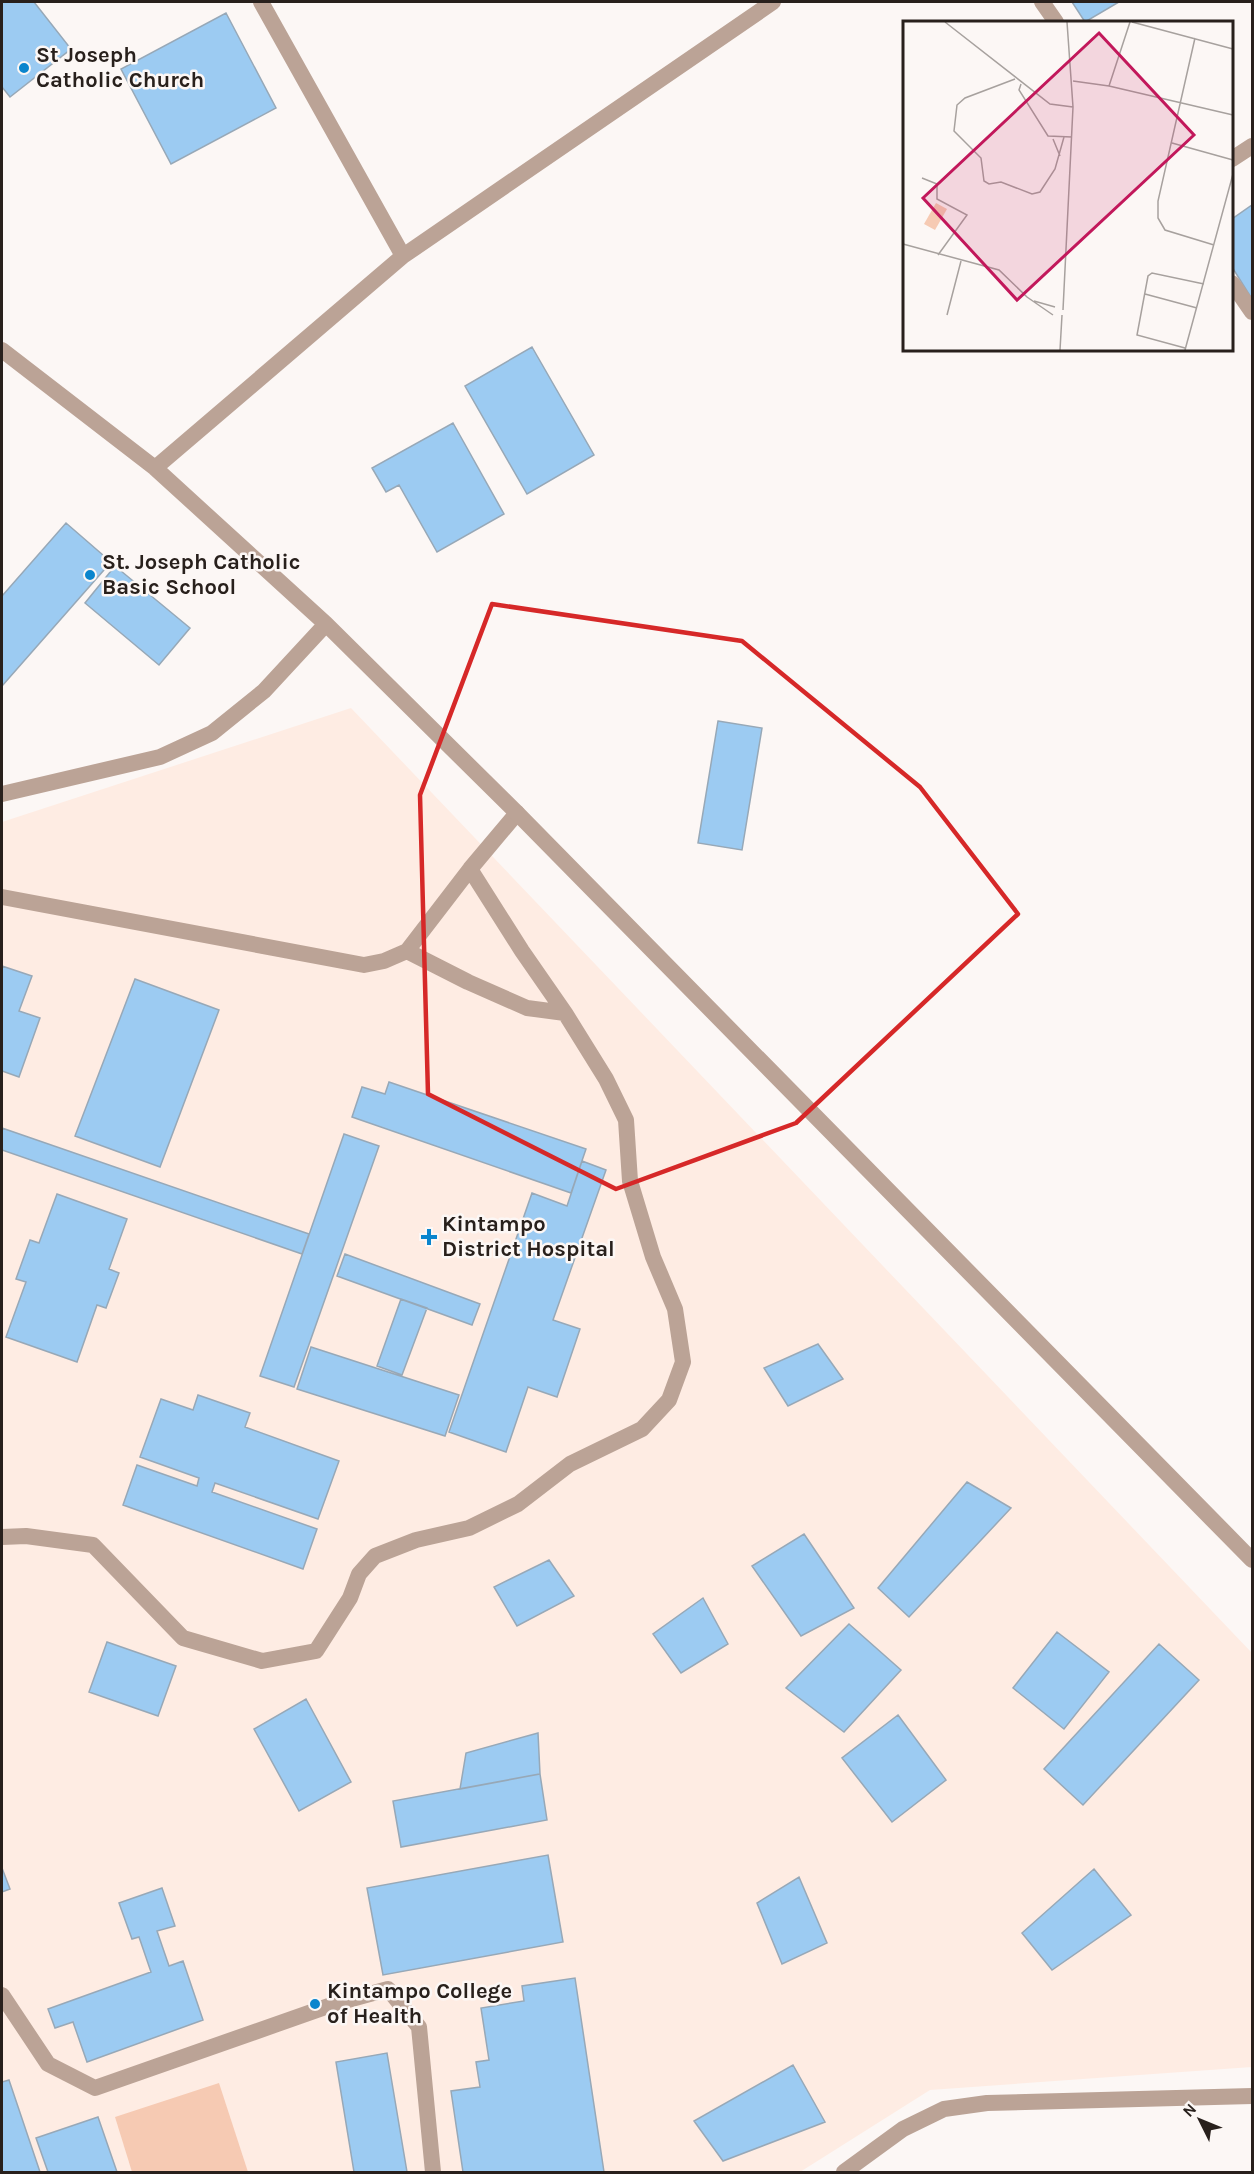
<svg xmlns="http://www.w3.org/2000/svg" width="1254" height="2174" viewBox="0 0 1254 2174" font-family="Karla,sans-serif">
	<style>
		.built { fill: #feece3 }
		.green { fill: #f6cab3 }
		.building { fill: #9ccbf2; stroke: #97a8b7; stroke-width: 1.5 }
		.lines { fill: none; stroke-linecap: round; stroke-linejoin: round }
		.service { stroke: #bba396; stroke-width: 16 }
		.minor { stroke: #bba396; stroke-width: 16 }
		.marked { fill: none; stroke: #d62828; stroke-width: 4.5; stroke-linejoin: round }
		.poi-dot { fill: #0a85cd; stroke: #fcf7f5; stroke-width: 2 }
		.labels { text-anchor: middle; dominant-baseline: central; stroke-width: 5; stroke-linejoin: round; paint-order: stroke }
		.poi-label { font-size: 22px; font-weight: bold; fill: #28201c; stroke: #fcf7f5; text-anchor: start }
		.inset-road { fill: none; stroke: #a7a19e; stroke-width: 1.5 }
		.view { fill: #c2185b; fill-opacity: 0.15; stroke: #c2185b; stroke-width: 3 }
		.inset-edge { fill: none; stroke: #28201c; stroke-width: 3 }
	</style>
	<rect width="100%" height="100%" fill="#fcf7f5"/>
	<path class="built" d="M 351,708 L 1252,1653 L 1252,2067 L 930,2090 L 800,2172 L 2,2172 L 2,822 Z"/>
	<path class="green" d="M 219,2083 L 248,2172 L 132,2172 L 115,2117 Z"/>
	<path class="building" d="M 2,2 L 34,2 L 71,49 L 10,97 L 2,87 Z
		M 1072,2 L 1119,2 L 1085,22 Z
		M 226,13 L 276,108 L 171,164 L 121,69 Z
		M 1252,205 L 1252,299 L 1232,267 L 1232,219 Z
		M 532,347 L 594,455 L 527,494 L 465,386 Z
		M 453,423 L 504,514 L 437,552 L 399,485 L 386,492 L 372,468 Z
		M 66,523 L 111,562 L 2,686 L 2,596 Z
		M 115,566 L 190,628 L 159,665 L 85,603 Z
		M 718,721 L 762,728 L 742,850 L 698,843 Z
		M 2,966 L 32,976 L 19,1011 L 40,1018 L 19,1077 L 2,1071 Z
		M 135,979 L 219,1010 L 160,1167 L 75,1136 Z
		M 389,1082 L 586,1149 L 571,1193 L 352,1117 L 362,1087 L 385,1094 Z
		M 2,1128 L 309,1234 L 302,1254 L 2,1150 Z
		M 344,1134 L 379,1146 L 294,1387 L 260,1376 Z
		M 582,1161 L 606,1170 L 553,1320 L 580,1329 L 557,1397 L 528,1387 L 506,1452 L 449,1432 L 532,1193 L 567,1206 Z
		M 57,1194 L 127,1219 L 109,1269 L 119,1273 L 106,1308 L 97,1305 L 77,1362 L 6,1337 L 26,1282 L 16,1279 L 30,1240 L 39,1243 Z
		M 345,1254 L 480,1304 L 472,1325 L 337,1276 Z
		M 401,1299 L 427,1308 L 402,1375 L 377,1366 Z
		M 818,1344 L 843,1379 L 788,1406 L 764,1368 Z
		M 311,1347 L 459,1395 L 445,1436 L 297,1389 Z
		M 198,1395 L 250,1413 L 245,1427 L 339,1461 L 318,1519 L 215,1483 L 212,1492 L 317,1529 L 303,1569 L 123,1505 L 137,1465 L 197,1486 L 199,1478 L 140,1457 L 161,1399 L 193,1410 Z
		M 967,1482 L 1011,1508 L 909,1617 L 878,1588 Z
		M 804,1534 L 854,1608 L 801,1636 L 752,1566 Z
		M 549,1560 L 574,1596 L 517,1626 L 494,1587 Z
		M 703,1598 L 728,1644 L 681,1673 L 653,1634 Z
		M 849,1624 L 901,1670 L 844,1732 L 786,1688 Z
		M 1057,1632 L 1109,1672 L 1064,1729 L 1013,1688 Z
		M 107,1642 L 176,1666 L 158,1716 L 89,1692 Z
		M 1159,1644 L 1199,1680 L 1083,1805 L 1044,1769 Z
		M 306,1699 L 351,1782 L 299,1811 L 254,1729 Z
		M 898,1715 L 946,1780 L 892,1822 L 842,1758 Z
		M 538,1733 L 540,1774 L 460,1789 L 466,1753 Z
		M 540,1774 L 547,1820 L 401,1847 L 393,1801 Z
		M 548,1855 L 563,1942 L 383,1975 L 367,1888 Z
		M 2,1868 L 10,1889 L 2,1892 Z
		M 1094,1869 L 1131,1915 L 1052,1970 L 1022,1933 Z
		M 799,1877 L 827,1943 L 782,1964 L 757,1903 Z
		M 162,1888 L 175,1926 L 157,1931 L 169,1966 L 183,1961 L 203,2020 L 87,2062 L 73,2022 L 55,2028 L 48,2009 L 151,1972 L 139,1937 L 132,1939 L 119,1903 Z
		M 575,1978 L 604,2172 L 463,2172 L 451,2091 L 480,2087 L 476,2062 L 489,2060 L 481,2008 L 524,2001 L 522,1986 Z
		M 387,2053 L 407,2172 L 354,2172 L 336,2062 Z
		M 793,2065 L 825,2122 L 723,2161 L 694,2121 Z
		M 9,2080 L 40,2172 L 2,2172 L 2,2082 Z
		M 98,2117 L 117,2172 L 48,2172 L 36,2138 Z"/>
	<g class="lines">
		<path class="service" d="M 2,897 L 364,965 L 384,961 L 407,951 L 470,869 L 517,813
			M 407,951 L 468,982 L 527,1008 L 565,1013
			M 2,1537 L 26,1536 L 93,1545 L 183,1638 L 262,1661 L 316,1651 L 350,1598 L 359,1574 L 375,1556 L 416,1540 L 469,1528 L 518,1504 L 570,1464 L 642,1429 L 669,1400 L 683,1362 L 675,1309 L 653,1257 L 630,1181 L 626,1120 L 606,1079 L 565,1013 L 522,951 L 470,869
			M 2,1995 L 48,2064 L 95,2088 L 337,2003 L 388,1989 L 419,2027 L 433,2172"/>
		<path class="minor" d="M 261,2 L 403,256
			M 1042,2 L 1056,22
			M 1232,159 L 1252,146
			M 1232,283 L 1252,312
			M 2,350 L 155,468 L 326,624 L 517,813 L 1252,1560
			M 155,468 L 403,256 L 773,2
			M 2,794 L 160,757 L 212,733 L 264,691 L 326,624
			M 844,2172 L 903,2129 L 944,2109 L 987,2103 L 1252,2096"/>
	</g>
	<path class="marked" d="M 492,604 L 742,641 L 920,787 L 1018,914 L 796,1123 L 616,1189 L 428,1094 L 420,795 Z"/>
	<g class="poi-dot">
		<circle cx="24" cy="68" r="6"/>
		<circle cx="90" cy="575" r="6"/>
		<path d="M426 1228h6v6h6v6h-6v6h-6v-6h-6v-6h6z"/>
		<circle cx="315" cy="2004" r="6"/>
	</g>
	<g class="labels">
		<g class="poi-label">
			<text x="36" y="55">St Joseph<tspan x="36" dy="25">Catholic Church</tspan></text>
			<text x="102" y="562">St. Joseph Catholic<tspan x="102" dy="25">Basic School</tspan></text>
			<text x="442" y="1224">Kintampo<tspan x="442" dy="25">District Hospital</tspan></text>
			<text x="327" y="1991">Kintampo College<tspan x="327" dy="25">of Health</tspan></text>
		</g>
	</g>
	<g transform="translate(903 21)">
		<rect width="330" height="330" fill="#fcf7f5"/>
		<path d="M 33,182 L 44,188 L 32,209 L 21,203 Z" fill="#f6cab3"/>
		<path class="inset-road" d="M 42,1 L 147,83 L 170,86M 229,1 L 330,28M 292,17 L 255,180 L 255,197 L 262,209 L 311,224M 112,58 L 62,77 L 54,84 L 51,110 L 78,137 L 81,160 L 86,163 L 98,161 L 129,173 L 137,171 L 152,148 L 161,116M 170,60 L 206,65 L 330,94M 118,63 L 116,69 L 145,115 L 169,116M 206,65 L 227,1M 150,118 L 157,135M 269,122 L 330,139M 19,157 L 34,163 L 34,178 L 64,194 L 35,234M 0,223 L 96,249 L 124,276 L 150,294M 242,273 L 294,287M 131,280 L 152,286M 160,289 L 170,86 L 164,1M 44,294 L 58,240M 282,327 L 234,314 L 245,255 L 249,252 L 301,263M 157,329 L 159,294M 282,329 L 330,153"/>
		<path class="view" d="M 196,12 L 291,114 L 114,279 L 20,177 Z"/>
		<rect width="330" height="330" class="inset-edge"/>
	</g>
	<rect width="1254" height="2174" fill="none" stroke="#28201c" stroke-width="6"/>
	<g transform="translate(1200 2120) rotate(313)" stroke="#fcf7f5" stroke-width="4.5" paint-order="stroke">
	<path d="M0-4.5L10 22L0 15L-10 22Z" fill="#28201c"/>
	<text y="-9" font-size="16" font-weight="bold" text-anchor="middle" fill="#28201c">N</text>
	</g>
</svg>
